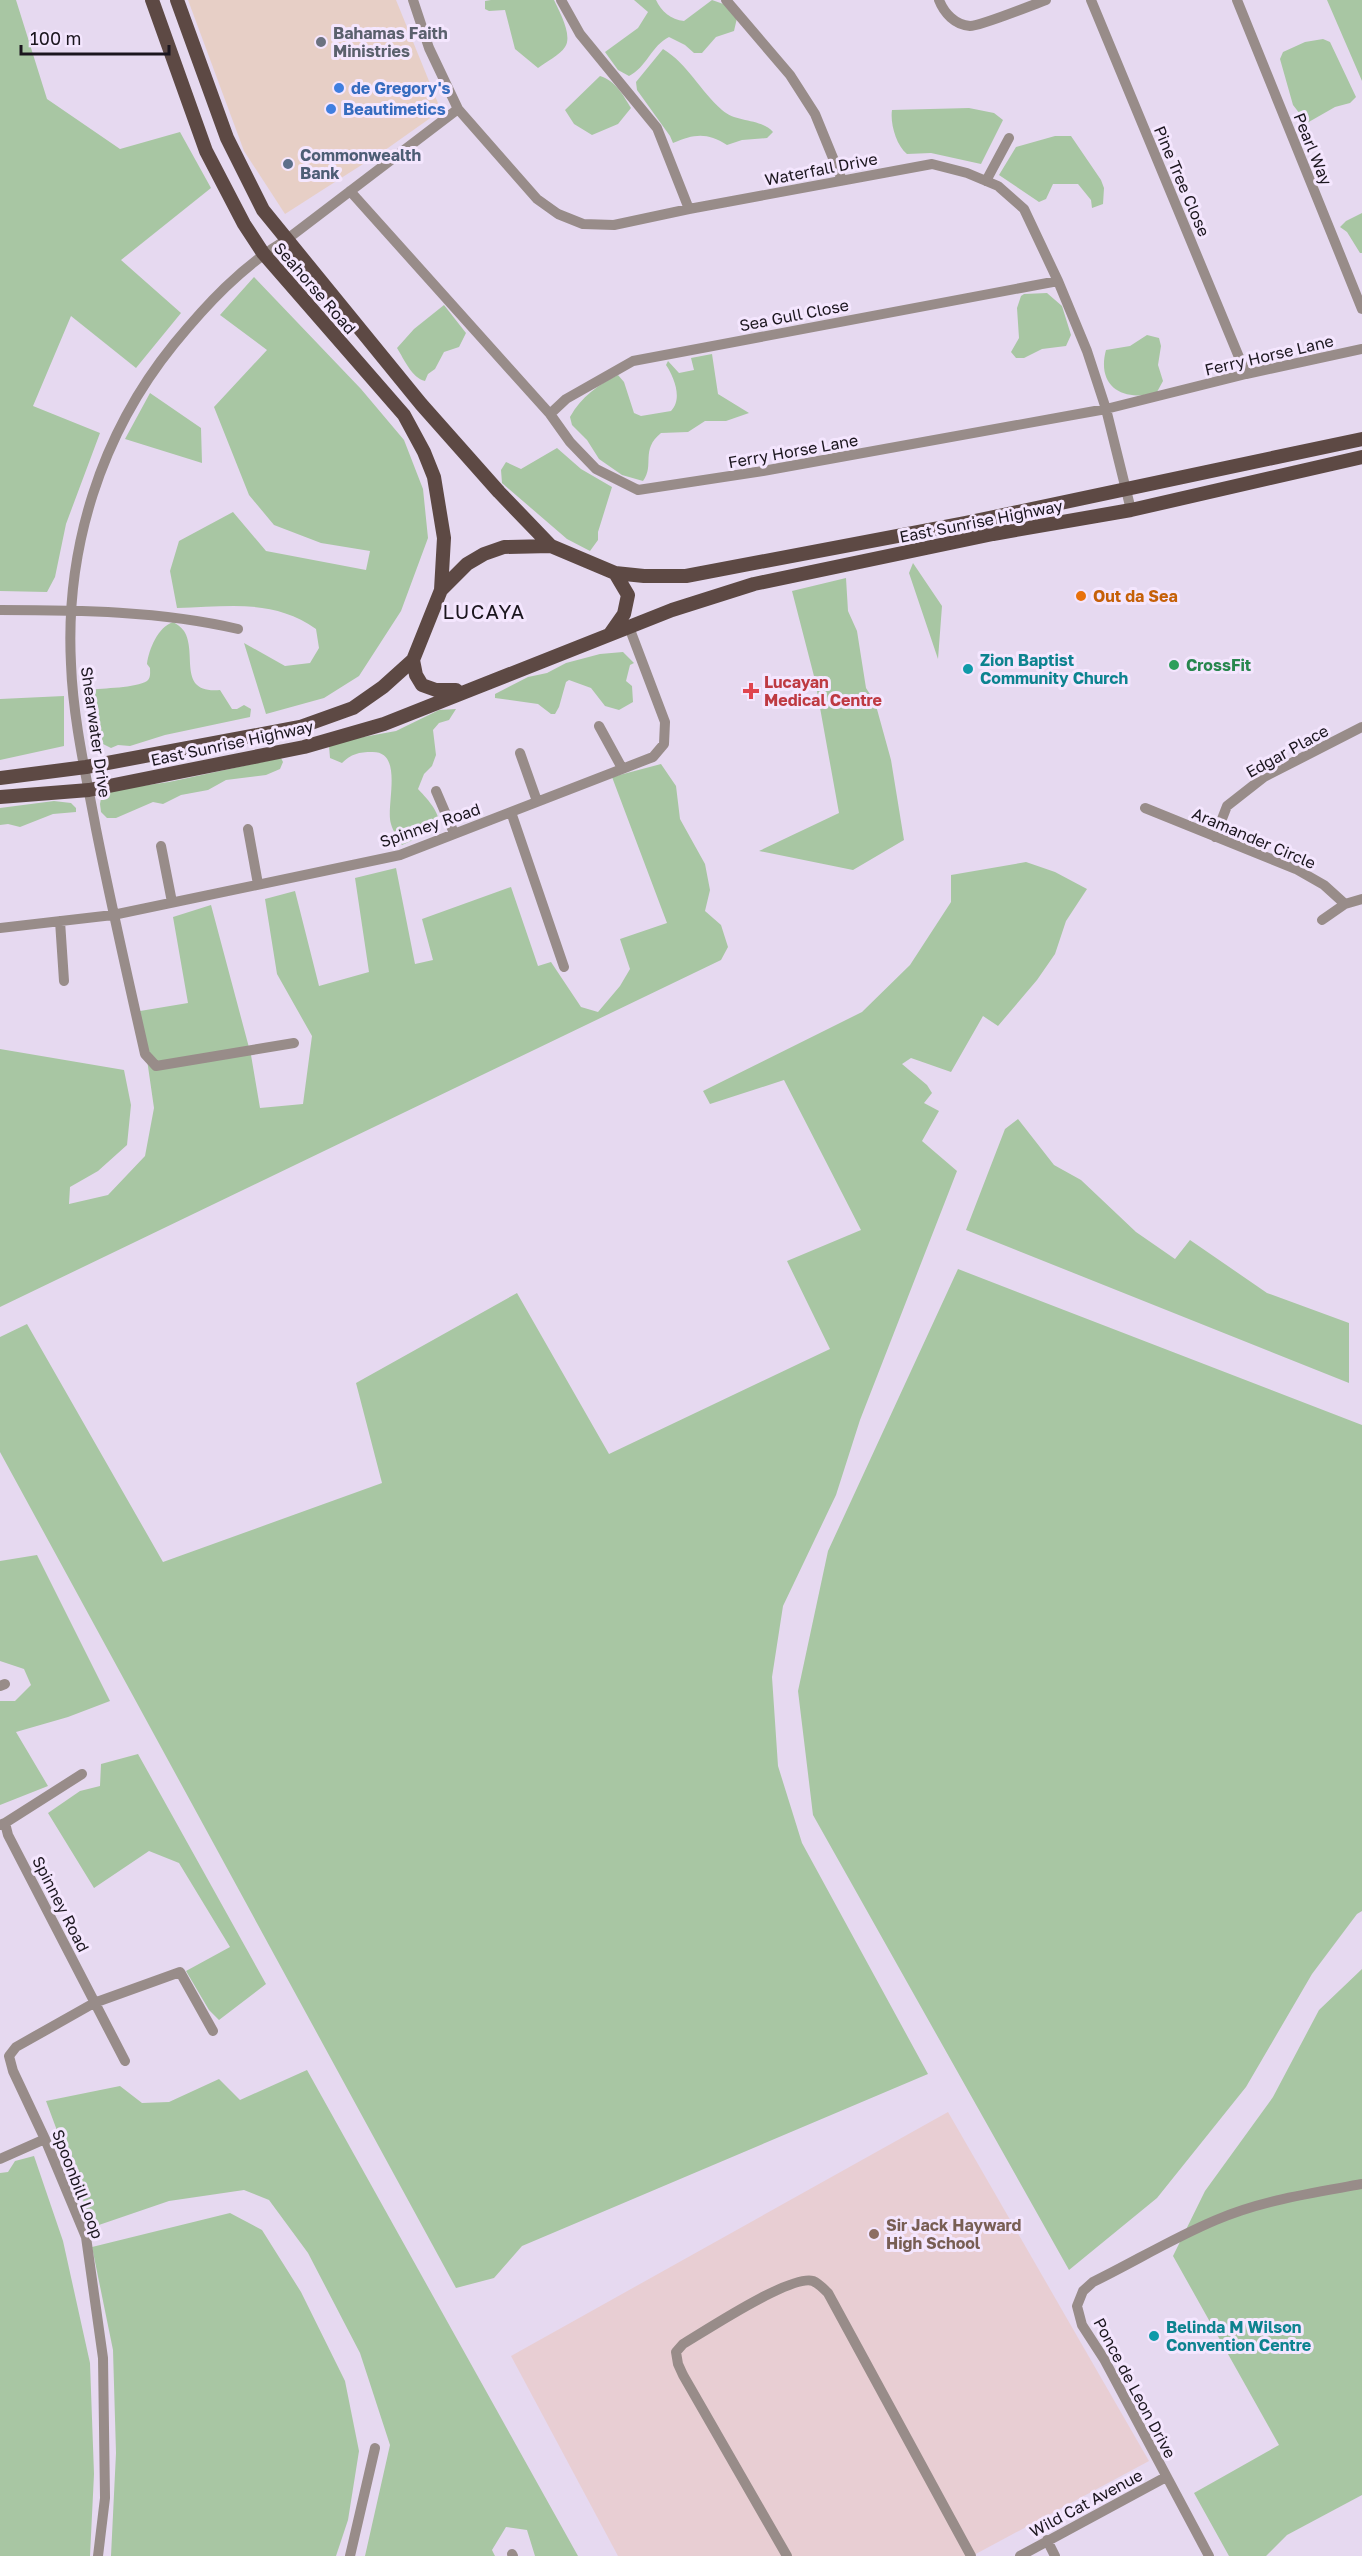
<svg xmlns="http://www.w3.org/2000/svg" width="1362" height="2556" viewBox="0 0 1362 2556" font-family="'Golos Text',sans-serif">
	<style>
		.commercial { fill: #e7cfc6 }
		.education { fill: #e8ced3 }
		.green { fill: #a8c6a3 }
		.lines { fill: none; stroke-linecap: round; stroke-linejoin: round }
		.minor { stroke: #988c89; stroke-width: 10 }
		.major { stroke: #5d4944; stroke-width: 14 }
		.worship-dot { fill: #6b7280; stroke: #f4e6fe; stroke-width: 2 }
		.shop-dot { fill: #3f7fe0; stroke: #f4e6fe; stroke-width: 2 }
		.service-dot { fill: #5c6f8a; stroke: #f4e6fe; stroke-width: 2 }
		.food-dot { fill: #e8710a; stroke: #f4e6fe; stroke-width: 2 }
		.leisure-dot { fill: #2e9e5b; stroke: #f4e6fe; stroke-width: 2 }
		.culture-dot { fill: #0f9aa8; stroke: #f4e6fe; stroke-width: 2 }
		.health-dot { fill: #e0444e; stroke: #f4e6fe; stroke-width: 2 }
		.education-dot { fill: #8d6e63; stroke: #f4e6fe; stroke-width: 2 }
		.labels { text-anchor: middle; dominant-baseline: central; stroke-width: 6; stroke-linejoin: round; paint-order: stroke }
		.worship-label { font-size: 16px; font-weight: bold; fill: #5b616d; stroke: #f4e6fe; text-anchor: start }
		.shop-label { font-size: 16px; font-weight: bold; fill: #366cbe; stroke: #f4e6fe; text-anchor: start }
		.street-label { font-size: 16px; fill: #1b161e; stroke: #f4e6fe }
		.service-label { font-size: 16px; font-weight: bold; fill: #4e5e75; stroke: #f4e6fe; text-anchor: start }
		.food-label { font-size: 16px; font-weight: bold; fill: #c56008; stroke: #f4e6fe; text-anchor: start }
		.culture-label { font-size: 16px; font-weight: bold; fill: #0d838f; stroke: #f4e6fe; text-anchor: start }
		.leisure-label { font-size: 16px; font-weight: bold; fill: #27864d; stroke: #f4e6fe; text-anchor: start }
		.health-label { font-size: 16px; font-weight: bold; fill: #be3a42; stroke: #f4e6fe; text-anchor: start }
		.education-label { font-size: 16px; font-weight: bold; fill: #785e54; stroke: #f4e6fe; text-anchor: start }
		.quarter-label { font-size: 20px; letter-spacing: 1.5px; fill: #1b161e; stroke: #f4e6fe }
	</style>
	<rect width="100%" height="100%" fill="#e6d9f0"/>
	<path class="commercial" d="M 188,0 L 396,0 L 440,108 L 436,114 L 388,148 L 285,214 L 244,151 Z"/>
	<path class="education" d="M 948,2112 L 1149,2461 L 972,2556 L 618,2556 L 511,2356 Z"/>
	<path class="green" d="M 0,0 L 16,0 L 47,99 L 120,149 L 180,132 L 211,188 L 121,260 L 181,313 L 136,368 L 71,316 L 33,406 L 100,433 L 66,524 L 55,577 L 47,592 L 0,591 Z
		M 491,0 L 554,0 C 559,11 573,35 565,47 C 560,55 546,62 538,68 L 515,49 L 505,10 L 489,11 L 485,9 L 485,1 Z
		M 634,0 L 656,0 C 661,11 671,20 684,21 L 712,0 L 729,6 L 737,18 L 734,31 L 716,37 L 702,53 L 694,53 L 685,45 L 669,37 C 652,45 646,68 629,76 L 618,70 L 605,52 L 638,28 L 648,12 Z
		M 1327,0 L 1362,0 L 1362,81 Z
		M 1323,39 L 1330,42 L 1356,97 L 1350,103 L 1335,107 L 1307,123 L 1293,105 L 1280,59 L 1283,52 L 1305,42 Z
		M 663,49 C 688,64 700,91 722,110 C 736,123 761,118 773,132 L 767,138 L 742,140 L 727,145 C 707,132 694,134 673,143 L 670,136 L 637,90 L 636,82 Z
		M 600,76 C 616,81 623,95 631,108 L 618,124 L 592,135 L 574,124 L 565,110 Z
		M 969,108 L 994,113 L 1003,120 L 981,164 L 931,153 L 907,154 C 896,145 890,123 892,110 Z
		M 1055,136 L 1071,136 L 1101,180 L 1104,188 L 1103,204 L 1092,208 L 1091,200 L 1078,184 L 1053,184 L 1046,199 L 1039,202 L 999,175 L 1016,147 Z
		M 1362,213 L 1362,253 L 1360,253 L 1347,232 L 1340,227 L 1346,221 Z
		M 254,277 L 361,389 L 404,440 L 423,489 L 428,538 L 401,611 L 359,676 L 324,698 L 266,714 L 244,643 L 285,666 L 310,663 L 319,648 L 316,629 C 273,598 227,607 177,608 L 170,571 L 179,541 L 233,512 L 266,551 L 366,570 L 370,551 L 321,543 L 274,525 L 249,495 L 214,407 L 267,350 L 220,315 Z
		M 1047,293 L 1062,306 L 1071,335 L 1066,346 L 1042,349 L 1024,358 L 1016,358 L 1011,352 L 1019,338 L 1017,308 L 1021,296 L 1024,294 Z
		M 444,305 L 466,333 L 459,347 L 444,352 L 435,369 L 428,374 L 425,381 C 412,378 404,359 397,348 L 414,329 Z
		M 1147,335 L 1159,338 L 1161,346 L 1158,365 L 1163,381 L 1157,392 C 1124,403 1096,387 1106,350 L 1130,346 Z
		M 712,354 L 718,394 L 749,413 L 726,421 L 705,421 L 688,432 L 661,433 C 640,450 655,465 643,481 L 622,475 L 599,459 L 587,440 L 572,425 L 570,417 C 581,397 599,384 618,375 L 624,382 L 634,413 L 641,416 L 671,411 C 683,399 674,377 666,365 L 668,361 L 679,373 L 694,370 L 691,358 Z
		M 150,393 L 201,428 L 202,463 L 125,439 Z
		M 557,448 L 581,469 L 612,487 L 598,532 L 598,540 L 590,551 L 567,539 L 502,483 L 501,470 L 506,462 L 521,469 Z
		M 913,563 L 942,606 L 938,659 L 909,573 Z
		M 846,578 L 848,611 L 857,631 L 866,688 L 875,702 L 891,760 L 904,840 L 853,870 L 759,851 L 839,813 L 815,680 L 792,591 Z
		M 173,622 C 177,624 181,627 184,631 C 198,653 176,694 220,690 L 232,709 L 237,709 L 244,705 L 251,709 L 250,717 L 165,735 L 130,746 L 118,745 L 111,748 L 97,741 L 89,690 C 103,688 136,688 147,681 C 151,678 150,672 150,668 L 147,664 C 149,649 158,627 173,622 Z
		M 623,652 L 634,663 L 630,665 L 626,681 L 632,686 L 633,702 L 619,710 L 605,706 L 591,688 L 569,680 L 566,682 L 559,707 L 555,714 L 551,714 L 538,704 L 495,698 L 495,694 L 528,677 L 547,673 L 566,663 L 600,654 Z
		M 64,696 L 64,746 L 0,760 L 0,699 Z
		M 456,709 L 449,720 L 439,723 L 433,730 L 436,755 L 432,766 L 424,774 L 418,789 C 431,803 441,813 440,833 L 424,835 L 402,845 C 398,839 393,831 391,824 C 385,807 405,751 372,752 C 359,752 351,754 342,763 L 330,758 L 329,746 L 336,742 L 396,731 L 439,710 Z
		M 281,758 L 283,762 L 280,769 L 266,775 L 226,780 L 208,790 L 181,795 L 163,804 L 153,802 L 116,818 L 107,818 L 101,812 L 100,804 L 102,793 L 106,791 L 169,782 Z
		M 661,764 L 676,786 L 680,819 L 705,864 L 710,890 L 705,911 L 721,925 L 728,947 L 721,960 L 0,1307 L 0,1049 L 124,1070 L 131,1105 L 127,1145 L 98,1171 L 70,1187 L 69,1204 L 108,1195 L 145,1156 L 154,1108 L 140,1011 L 188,1003 L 173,917 L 211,905 L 251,1055 L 260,1108 L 303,1104 L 312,1036 L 277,974 L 265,899 L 295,891 L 319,986 L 369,972 L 355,878 L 396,868 L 415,964 L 433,960 L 422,919 L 511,887 L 538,966 L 551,962 L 581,1007 L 598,1012 L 620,986 L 630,969 L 620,939 L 667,923 L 612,777 Z
		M 54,801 L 71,803 L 76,808 L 76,812 L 53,814 L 20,827 L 8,824 L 0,825 L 0,808 Z
		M 1026,862 L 1055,872 L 1087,889 L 1066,921 L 1055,954 L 1037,980 L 998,1026 L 983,1016 L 951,1072 L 911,1058 L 902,1064 L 927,1085 L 932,1093 L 924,1103 L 939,1111 L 922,1141 L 957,1171 L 860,1420 L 836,1495 L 783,1606 L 772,1677 L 778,1766 L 802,1843 L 928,2074 L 522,2246 L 494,2278 L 456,2288 L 0,1452 L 0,1337 L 27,1324 L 163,1562 L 382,1483 L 356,1383 L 517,1293 L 609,1454 L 830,1349 L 787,1261 L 861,1230 L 784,1080 L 710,1104 L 703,1091 L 862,1012 L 910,965 L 951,902 L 951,875 Z
		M 1018,1119 L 1054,1165 L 1081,1180 L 1136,1232 L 1175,1259 L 1190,1240 L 1267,1293 L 1349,1323 L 1349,1383 L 966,1230 L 1005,1129 Z
		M 958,1269 L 1362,1425 L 1362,1911 L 1357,1914 L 1312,1974 L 1246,2087 L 1157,2198 L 1069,2270 L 813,1815 L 798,1691 L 828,1551 Z
		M 37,1555 L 110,1701 L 68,1717 L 16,1732 L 48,1786 L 0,1805 L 0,1701 L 15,1701 L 31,1685 L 24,1669 L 0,1661 L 0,1561 Z
		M 138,1754 L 266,1984 L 219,2020 L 209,2010 L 186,1971 L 230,1947 L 179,1863 L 149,1851 L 94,1888 L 48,1813 L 80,1791 L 100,1786 L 101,1764 Z
		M 1362,1969 L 1362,2495 L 1287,2535 L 1266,2556 L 1229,2556 L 1194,2493 L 1279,2445 L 1173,2256 L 1205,2191 L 1273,2097 L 1319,2010 Z
		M 307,2070 L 578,2556 L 535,2556 L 527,2530 L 506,2527 L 492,2550 L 495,2556 L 365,2556 L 390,2445 L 360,2353 L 308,2253 L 269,2200 L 244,2190 L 169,2201 L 93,2227 L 46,2101 L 120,2086 L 142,2103 L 169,2102 L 219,2079 L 240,2100 Z
		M 34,2156 L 63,2241 L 90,2363 L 94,2474 L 90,2556 L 0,2556 L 0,2173 L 8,2172 L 15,2161 Z
		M 230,2213 L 262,2230 L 301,2292 L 345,2381 L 359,2451 L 348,2520 L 336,2556 L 111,2556 L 116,2453 L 113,2350 L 92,2247 Z"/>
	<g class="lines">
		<path class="minor" d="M 413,0 L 429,48 L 458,109 L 537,199 L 558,214 L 583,224 L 614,225 L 689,209 L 932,164 L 967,173 L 998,186 L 1024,209 L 1058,281 L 1087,351 L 1106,409 L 1131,510
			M 561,0 L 580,34 L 657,128 L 689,209
			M 726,0 L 790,75 L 815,114 L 842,180
			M 939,0 C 944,13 955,25 970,26 C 981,26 1032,5 1046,0
			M 1091,0 L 1246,374
			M 1237,0 L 1362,309
			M 986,181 L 1009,138
			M 350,191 L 550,414 L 570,442 L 596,469 L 638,490 L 763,471 L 1106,409 L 1246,374 L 1362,349
			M 550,414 L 566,399 L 633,361 L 1058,281
			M 0,610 C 78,610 161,611 238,629
			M 599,726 L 622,768
			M 520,753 L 537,801
			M 436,791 L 454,833
			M 1145,808 L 1296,869 L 1324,885 L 1345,904
			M 511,812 L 564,967
			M 248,829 L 258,884
			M 1215,837 L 1227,806 L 1264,777 L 1362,727
			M 161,846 L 172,902
			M 1322,920 L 1345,904 L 1362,899
			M 60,921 L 64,981
			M 0,928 L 113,915 L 400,855 L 653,757 L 664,744 L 665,722 L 629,627
			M 294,1043 L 156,1066 L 145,1054 C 128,979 111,904 96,829 C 86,775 73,719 71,664 C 65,548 101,434 174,344 C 206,305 242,266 286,240 L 458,109
			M 0,1686 L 5,1684
			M 5,1823 L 82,1774
			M 0,1825 L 5,1823 L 8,1835 L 125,2061
			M 0,2159 L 45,2139
			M 1047,2540 L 1055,2556
			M 512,2554 L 513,2556
			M 98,2556 L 105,2498 L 103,2358 L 86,2237 L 45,2139 L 13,2071 L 9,2056 L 16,2047 L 94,2003 L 180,1972 L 213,2031
			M 350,2556 L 375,2448
			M 787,2556 L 683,2375 L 678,2364 L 676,2352 L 683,2344 C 705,2331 791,2274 813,2281 C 818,2283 824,2289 828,2293 L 971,2556
			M 1020,2556 L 1166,2477
			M 1209,2556 L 1104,2359 L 1082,2325 L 1077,2306 L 1083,2291 L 1093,2282 C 1134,2262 1173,2238 1216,2220 C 1262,2200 1313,2193 1362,2184"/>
		<path class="major" d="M 152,0 L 206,151 L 244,224 L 263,253 L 404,415 L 424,452 L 434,477 L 444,538 L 441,590
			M 177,0 L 227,138 L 263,210 L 421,404 L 499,492 L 551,546
			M 610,634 L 624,614 L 628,595 L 615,573
			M 456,690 L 436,690 L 422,685 L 416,675 L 413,660 L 441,590 L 467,564 L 484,554 L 504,547 L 551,546 L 615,573 L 644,576 L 686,576 L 966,523 L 1362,439
			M 0,778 L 86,767 L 300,727 L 353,708 L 383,687 L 413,660
			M 0,797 L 89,790 L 304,747 L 384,724 L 672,610 L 754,584 L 993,534 L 1131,510 L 1362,457"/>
	</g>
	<circle class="worship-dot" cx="321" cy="42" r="6"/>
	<g class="shop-dot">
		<circle cx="339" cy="88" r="6"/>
		<circle cx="331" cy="109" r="6"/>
	</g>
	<circle class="service-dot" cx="288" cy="164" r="6"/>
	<circle class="food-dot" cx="1081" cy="596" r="6"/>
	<circle class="leisure-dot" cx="1174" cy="665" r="6"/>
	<g class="culture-dot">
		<circle cx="968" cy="669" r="6"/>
		<circle cx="1154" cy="2336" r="6"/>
	</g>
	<path class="health-dot" d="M748 682h6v6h6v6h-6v6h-6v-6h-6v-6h6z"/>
	<circle class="education-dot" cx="874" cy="2234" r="6"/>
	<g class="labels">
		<g class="worship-label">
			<text x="333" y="33">Bahamas Faith<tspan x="333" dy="18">Ministries</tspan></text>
		</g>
		<g class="shop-label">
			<text x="351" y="88">de Gregory's</text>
			<text x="343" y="109">Beautimetics</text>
		</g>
		<g class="street-label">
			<text transform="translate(1313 149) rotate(68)">Pearl Way</text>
			<text transform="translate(821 169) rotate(-11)">Waterfall Drive</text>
			<text transform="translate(1182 181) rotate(67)">Pine Tree Close</text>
			<text transform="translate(315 288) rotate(49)">Seahorse Road</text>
			<text transform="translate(794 315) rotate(-11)">Sea Gull Close</text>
			<text transform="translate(1269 355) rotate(-13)">Ferry Horse Lane</text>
			<text transform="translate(793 451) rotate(-10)">Ferry Horse Lane</text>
			<text transform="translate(981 521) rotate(-11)">East Sunrise Highway</text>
			<text transform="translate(96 732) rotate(82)">Shearwater Drive</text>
			<text transform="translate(232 743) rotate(-12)">East Sunrise Highway</text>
			<text transform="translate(1287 751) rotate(-29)">Edgar Place</text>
			<text transform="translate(430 825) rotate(-19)">Spinney Road</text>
			<text transform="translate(1254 838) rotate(23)">Aramander Circle</text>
			<text transform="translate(61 1904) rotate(63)">Spinney Road</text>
			<text transform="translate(78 2184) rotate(69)">Spoonbill Loop</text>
			<text transform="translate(1135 2388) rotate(62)">Ponce de Leon Drive</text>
			<text transform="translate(1086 2503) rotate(-28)">Wild Cat Avenue</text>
		</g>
		<g class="service-label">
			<text x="300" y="155">Commonwealth<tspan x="300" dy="18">Bank</tspan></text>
		</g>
		<g class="food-label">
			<text x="1093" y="596">Out da Sea</text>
		</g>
		<g class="culture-label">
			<text x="980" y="660">Zion Baptist<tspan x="980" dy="18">Community Church</tspan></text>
			<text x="1166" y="2327">Belinda M Wilson<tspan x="1166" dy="18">Convention Centre</tspan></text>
		</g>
		<g class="leisure-label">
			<text x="1186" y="665">CrossFit</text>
		</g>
		<g class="health-label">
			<text x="764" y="682">Lucayan<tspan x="764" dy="18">Medical Centre</tspan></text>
		</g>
		<g class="education-label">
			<text x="886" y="2225">Sir Jack Hayward<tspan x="886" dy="18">High School</tspan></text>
		</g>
		<g class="quarter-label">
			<text x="484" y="611">LUCAYA</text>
		</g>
	</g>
	<path d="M21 45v9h148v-9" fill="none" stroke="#1b161e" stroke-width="3"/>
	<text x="30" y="45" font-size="18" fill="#1b161e" stroke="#f4e6fe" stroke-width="4.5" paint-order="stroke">100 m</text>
</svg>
